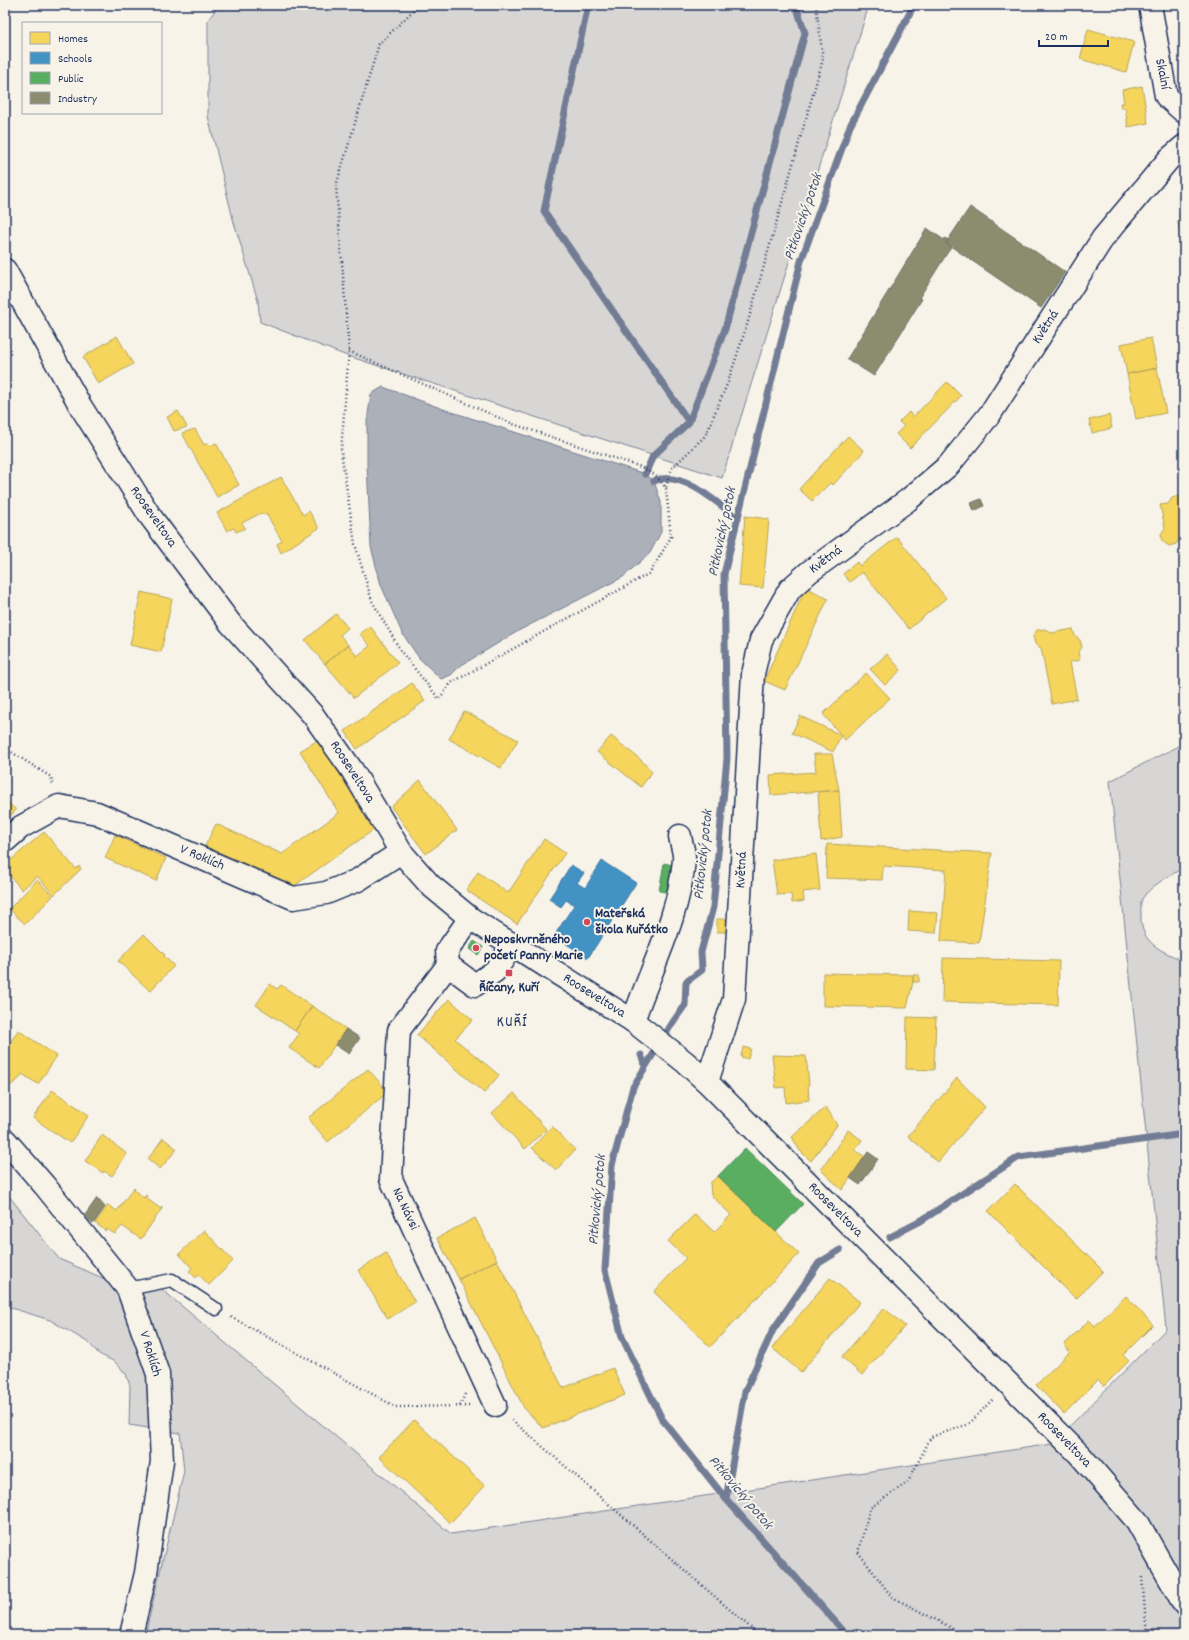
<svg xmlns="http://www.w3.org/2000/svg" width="1189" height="1640" viewBox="0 0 1189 1640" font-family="Dekko,sans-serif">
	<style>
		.green { fill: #d7d6d4; stroke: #798299 }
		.water { fill: #acb0b9; stroke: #727c95 }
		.homes { fill: #f6d55c; stroke: #b4a35d }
		.schools { fill: #4393c3; stroke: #3775a5 }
		.public { fill: #5aae61; stroke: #478860 }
		.industry { fill: #8c8c6e; stroke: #6a7069 }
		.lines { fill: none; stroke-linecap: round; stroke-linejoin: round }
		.stream { stroke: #727c95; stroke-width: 7 }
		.service-casing { stroke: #1b2f5e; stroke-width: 15 }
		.minor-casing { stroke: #1b2f5e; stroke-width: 25 }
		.tertiary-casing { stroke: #1b2f5e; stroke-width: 25 }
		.path { stroke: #1b2f5e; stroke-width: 2.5; stroke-dasharray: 1 3; stroke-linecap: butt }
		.service { stroke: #f7f3e8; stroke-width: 12 }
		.minor { stroke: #f7f3e8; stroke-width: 22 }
		.tertiary { stroke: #f7f3e8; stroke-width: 22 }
		.poi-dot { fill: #d1495b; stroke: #f7f3e8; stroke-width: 1.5 }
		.labels { text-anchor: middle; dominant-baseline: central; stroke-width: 4; stroke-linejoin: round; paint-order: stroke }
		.street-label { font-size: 14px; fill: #1b2f5e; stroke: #f7f3e8 }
		.poi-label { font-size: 14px; font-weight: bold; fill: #1b2f5e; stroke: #f7f3e8; text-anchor: start }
		.water-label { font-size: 15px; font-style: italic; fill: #465679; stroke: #f7f3e8 }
		.quarter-label { font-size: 16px; letter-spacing: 1px; fill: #1b2f5e; stroke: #f7f3e8 }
	</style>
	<rect width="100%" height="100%" fill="#f7f3e8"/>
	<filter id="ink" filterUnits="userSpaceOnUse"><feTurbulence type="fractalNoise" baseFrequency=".025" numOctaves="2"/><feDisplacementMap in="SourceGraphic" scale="8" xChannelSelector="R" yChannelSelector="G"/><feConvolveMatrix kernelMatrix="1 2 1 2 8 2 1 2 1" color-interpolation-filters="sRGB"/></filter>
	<g filter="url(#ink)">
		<path class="green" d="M 219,5 L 869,5 L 722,478 L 342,354 L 260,322 L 258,301 L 233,219 L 208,116 L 208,20 Z
			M 1184,743 L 1184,867 C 1171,876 1150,885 1142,899 C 1140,903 1141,910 1141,915 C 1140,944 1162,951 1184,961 L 1184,1635 L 145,1635 L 184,1471 L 180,1433 L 129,1425 L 130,1386 L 126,1374 L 115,1362 L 99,1354 L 89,1343 L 50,1320 L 5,1306 L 5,1191 L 59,1259 L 128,1289 L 151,1280 L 451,1534 L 1052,1444 L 1166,1329 L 1110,781 Z"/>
		<path class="water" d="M 383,387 L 446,410 L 645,474 L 654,481 L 661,502 L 661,532 L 650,553 L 623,577 L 520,630 L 460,666 L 451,675 L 441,679 L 419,658 L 402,633 L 381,585 L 371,547 L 367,465 L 367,421 L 371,394 Z"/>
		<path class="homes" d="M 1088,29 L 1134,42 L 1126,72 L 1080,59 Z
			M 1142,86 L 1148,123 L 1128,127 L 1125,108 L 1121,108 L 1120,103 L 1124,103 L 1122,90 Z
			M 1184,213 L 1184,263 L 1178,222 Z
			M 117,336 L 133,364 L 98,384 L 83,357 Z
			M 1151,338 L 1157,368 L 1127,374 L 1121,344 Z
			M 1157,368 L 1166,413 L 1136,419 L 1127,374 Z
			M 947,382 L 961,396 L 910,448 L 896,434 L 904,426 L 899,422 L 909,412 L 913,417 Z
			M 178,411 L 187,427 L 174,431 L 167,417 Z
			M 1109,415 L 1112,428 L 1092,433 L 1089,420 Z
			M 195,429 L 204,445 L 208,443 L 210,446 L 216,443 L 239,485 L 217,497 L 182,433 Z
			M 848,436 L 864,451 L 833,485 L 830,483 L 812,501 L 799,489 Z
			M 281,477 L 303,515 L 309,511 L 319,528 L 281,553 L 277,544 L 282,541 L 266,513 L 263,515 L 261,513 L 242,523 L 245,528 L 236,532 L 234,528 L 227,531 L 217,513 Z
			M 1179,496 L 1184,500 L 1184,537 L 1180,538 L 1176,544 L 1169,546 L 1162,541 L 1161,534 L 1165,528 L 1160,505 L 1168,504 L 1172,498 Z
			M 745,516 L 769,519 L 763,588 L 739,586 Z
			M 897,537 L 946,598 L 909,629 L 862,572 L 850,582 L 843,574 L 857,562 L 860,566 Z
			M 806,587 L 828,599 L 785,690 L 764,681 Z
			M 141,592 L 172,599 L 161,652 L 130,645 Z
			M 336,614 L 348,628 L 340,635 L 348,645 L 325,664 L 305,640 Z
			M 370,626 L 398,663 L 354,698 L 325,664 L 348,645 L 357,656 L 370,646 L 360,634 Z
			M 1045,629 L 1051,633 L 1073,629 L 1075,636 L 1080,640 L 1082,647 L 1078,653 L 1080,660 L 1070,662 L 1077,699 L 1052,704 L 1041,648 L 1035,644 L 1033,636 L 1037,630 Z
			M 887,654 L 901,670 L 885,685 L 870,669 Z
			M 866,673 L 890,698 L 845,740 L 823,714 Z
			M 412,683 L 425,701 L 357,749 L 345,731 Z
			M 464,711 L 518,740 L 501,768 L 449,739 Z
			M 800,716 L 841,735 L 833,752 L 792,733 Z
			M 611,736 L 641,760 L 652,772 L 641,787 L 597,752 Z
			M 318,740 L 375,829 L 294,886 L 205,846 L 216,824 L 282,854 L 339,813 L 300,751 Z
			M 814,754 L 832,754 L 839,790 L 771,795 L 770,775 L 816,772 Z
			M 420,780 L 457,830 L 426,854 L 391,807 Z
			M 839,790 L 842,837 L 821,841 L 818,792 Z
			M 5,799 L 16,810 L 5,822 Z
			M 44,832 L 76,869 L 79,866 L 81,869 L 54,895 L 37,876 L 22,890 L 5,870 L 5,865 Z
			M 115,835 L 166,858 L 156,881 L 105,858 Z
			M 544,839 L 565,853 L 517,924 L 466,890 L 478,872 L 508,893 Z
			M 827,844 L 992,853 L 979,943 L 941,941 L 946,870 L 883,866 L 882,880 L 826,878 Z
			M 816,854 L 820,890 L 803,892 L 804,901 L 792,903 L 791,894 L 777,895 L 772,860 Z
			M 37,880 L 53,896 L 25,924 L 9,909 Z
			M 909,911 L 938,913 L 936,933 L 908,931 Z
			M 717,919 L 726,919 L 727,932 L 717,932 Z
			M 144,934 L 165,955 L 164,956 L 174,966 L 150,991 L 118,961 Z
			M 943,958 L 1059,961 L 1058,1005 L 942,1002 Z
			M 823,973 L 913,975 L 913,982 L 907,1008 L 823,1006 Z
			M 913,975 L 919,975 L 919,982 L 913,982 Z
			M 270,984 L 277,989 L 281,985 L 312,1006 L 295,1031 L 256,1005 Z
			M 449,999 L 473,1020 L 455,1039 L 499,1075 L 484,1093 L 417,1035 Z
			M 312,1006 L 346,1029 L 319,1068 L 289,1048 L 299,1034 L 295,1031 Z
			M 907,1017 L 936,1018 L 934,1070 L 906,1069 Z
			M 18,1030 L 57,1056 L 38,1084 L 22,1074 L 19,1079 L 5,1090 L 5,1051 Z
			M 743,1047 L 751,1049 L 748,1059 L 741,1057 Z
			M 772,1055 L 806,1056 L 809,1084 L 808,1084 L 809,1100 L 786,1103 L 785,1087 L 776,1088 Z
			M 368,1069 L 388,1092 L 328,1142 L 308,1118 Z
			M 957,1078 L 985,1107 L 938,1162 L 908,1136 Z
			M 52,1090 L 89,1115 L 70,1143 L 33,1118 Z
			M 514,1093 L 546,1129 L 525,1149 L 492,1113 Z
			M 826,1107 L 837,1125 L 811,1161 L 800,1151 L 792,1137 Z
			M 552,1126 L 575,1150 L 556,1170 L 532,1148 Z
			M 848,1130 L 862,1140 L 855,1150 L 865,1157 L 842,1190 L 821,1170 Z
			M 102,1135 L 127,1154 L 112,1176 L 104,1171 L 103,1173 L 85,1161 Z
			M 163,1138 L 177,1149 L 160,1169 L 148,1159 Z
			M 718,1176 L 799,1254 L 710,1347 L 654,1292 L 686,1258 L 668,1241 L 695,1214 L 714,1232 L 731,1215 L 711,1195 L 710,1183 Z
			M 1015,1184 L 1103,1271 L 1076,1299 L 988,1211 Z
			M 134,1187 L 135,1188 L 134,1190 L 144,1198 L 146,1195 L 147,1196 L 146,1198 L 161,1209 L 162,1207 L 163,1207 L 141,1239 L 122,1226 L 115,1234 L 107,1229 L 106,1231 L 95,1223 L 108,1205 L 117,1211 Z
			M 475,1218 L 497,1260 L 459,1279 L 437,1238 Z
			M 204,1230 L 233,1261 L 209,1285 L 199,1275 L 196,1278 L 189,1271 L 192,1268 L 179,1254 Z
			M 386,1253 L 415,1302 L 388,1319 L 358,1270 Z
			M 497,1260 L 563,1388 L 613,1368 L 625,1395 L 543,1428 L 524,1408 L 459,1279 Z
			M 830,1278 L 860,1302 L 801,1372 L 772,1348 Z
			M 1126,1296 L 1153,1325 L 1123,1355 L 1129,1361 L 1104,1386 L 1098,1380 L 1064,1414 L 1036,1385 L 1070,1352 L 1064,1345 L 1089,1320 L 1095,1326 Z
			M 884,1308 L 905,1326 L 862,1375 L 842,1357 Z
			M 414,1420 L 485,1486 L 450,1523 L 379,1457 Z"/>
		<path class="schools" d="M 602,861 L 636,883 L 588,958 L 554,936 L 574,905 L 566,900 L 561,907 L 549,899 L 571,865 L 584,873 L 577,883 L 585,888 Z"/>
		<path class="public" d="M 664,863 L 677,866 L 671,893 L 659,891 Z
			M 474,941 L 483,947 L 478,955 L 469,949 Z
			M 745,1148 L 803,1204 L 776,1232 L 718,1176 Z"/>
		<path class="industry" d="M 970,207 L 1065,272 L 1041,308 L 946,243 Z
			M 927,228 L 944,240 L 945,238 L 948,240 L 946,243 L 951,247 L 919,298 L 922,299 L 874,376 L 847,359 Z
			M 981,499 L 984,506 L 974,511 L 971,503 Z
			M 346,1029 L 360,1038 L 349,1054 L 335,1045 Z
			M 868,1152 L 878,1159 L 860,1185 L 850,1178 Z
			M 97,1198 L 105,1207 L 93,1224 L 85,1215 Z"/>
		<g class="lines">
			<path class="stream" d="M 588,5 L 544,211 L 689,422
				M 645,474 L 653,456 L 689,422 L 725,329 L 805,33 L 796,5
				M 654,481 C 681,469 718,503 738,519
				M 641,1055 L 645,1065
				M 890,1237 L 919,1222 L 1019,1157 L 1184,1134
				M 726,1499 L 745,1391 L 773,1330 L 819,1263 L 840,1250
				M 847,1635 L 726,1499 L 662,1419 L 622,1337 L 605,1270 L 612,1165 L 633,1087 L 673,1022 L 685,1005 L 686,982 L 702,970 L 701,952 L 713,907 L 727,758 L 724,574 L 801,261 L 850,126 L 914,5"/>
			<defs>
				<path id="service" d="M 128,1289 L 172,1280 L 216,1309"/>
				<path id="minor" d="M 1150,5 L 1166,96 L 1184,112
					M 470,918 L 447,951 L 448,965 L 399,1030 L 391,1179 L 495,1405
					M 448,965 L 475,985 L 495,971 L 513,945
					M 633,1021 C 651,968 679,917 684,860 C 685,853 681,844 680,836"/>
				<path id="tertiary" d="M 5,270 L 81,407 L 150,516 L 230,623 L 313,715 L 352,770 L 401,852 L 430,885 L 470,918 L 633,1021 L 685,1062 L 707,1082 L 1080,1455 L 1137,1521 L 1184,1604
					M 5,841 L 21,827 L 59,806 L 97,813 L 293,898 L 326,893 L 358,880 L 401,852
					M 707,1082 L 734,999 L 753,674 L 761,640 L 790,589 L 809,572 L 908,500 L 949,465 L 990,414 L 1103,238 L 1169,159 L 1184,146
					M 5,1140 L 45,1186 L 128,1289 L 158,1374 L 162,1461 L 146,1573 L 131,1635"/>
			</defs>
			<use href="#service" class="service-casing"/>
			<use href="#minor" class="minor-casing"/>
			<use href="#tertiary" class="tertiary-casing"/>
			<path class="path" d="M 349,351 L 513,424 L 641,467 L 655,475 L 666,488 L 671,537 L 650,573 L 451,683 L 439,699 L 402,653 L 372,601 L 355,544 L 341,451 L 349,351 L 336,186 L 379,44 L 419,5
				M 666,487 L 672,468 L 705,436 L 728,382 L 747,325 L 823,59 L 816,5
				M 5,748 L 51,777 L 53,784
				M 231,1317 L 396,1407 L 471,1406
				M 460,1406 L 465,1394
				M 512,1420 L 759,1635
				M 1142,1577 L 1147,1635
				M 958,1635 L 952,1628 L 892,1597 L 858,1552 L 870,1508 L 908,1482 L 931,1437 L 969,1424 L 993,1399"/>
			<use href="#service" class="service"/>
			<use href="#minor" class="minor"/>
			<use href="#tertiary" class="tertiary"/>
		</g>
	</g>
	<g class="poi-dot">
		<circle cx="587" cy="922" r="4"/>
		<circle cx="476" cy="948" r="4"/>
		<rect x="505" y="969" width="8" height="8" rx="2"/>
	</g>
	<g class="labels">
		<g class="street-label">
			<text transform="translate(1162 74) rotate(79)">Skalní</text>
			<text transform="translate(1046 327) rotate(-57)">Květná</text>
			<text transform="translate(153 517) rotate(55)">Rooseveltova</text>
			<text transform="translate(826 560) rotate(-37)">Květná</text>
			<text transform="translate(352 772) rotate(57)">Rooseveltova</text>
			<text transform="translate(202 858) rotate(23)">V Roklích</text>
			<text transform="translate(742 870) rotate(-87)">Květná</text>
			<text transform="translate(594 996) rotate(32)">Rooseveltova</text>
			<text transform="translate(405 1209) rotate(65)">Na Návsi</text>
			<text transform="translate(835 1210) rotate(45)">Rooseveltova</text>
			<text transform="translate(150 1354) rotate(73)">V Roklích</text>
			<text transform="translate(1064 1440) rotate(46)">Rooseveltova</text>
		</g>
		<g class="poi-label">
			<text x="595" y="914">Mateřská<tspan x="595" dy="16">škola Kuřátko</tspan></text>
			<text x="484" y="940">Neposkvrněného<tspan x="484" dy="16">početí Panny Marie</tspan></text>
			<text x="509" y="988" text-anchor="middle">Říčany, Kuří</text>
		</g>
		<g class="water-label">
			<text transform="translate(804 217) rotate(-71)">Pitkovický potok</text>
			<text transform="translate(723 532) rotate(-78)">Pitkovický potok</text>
			<text transform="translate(704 855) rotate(-84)">Pitkovický potok</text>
			<text transform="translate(598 1200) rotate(-85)">Pitkovický potok</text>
			<text transform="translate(740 1493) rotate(50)">Pitkovický potok</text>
		</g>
		<g class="quarter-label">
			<text x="512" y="1022">KUŘÍ</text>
		</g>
	</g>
	<rect width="1189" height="1640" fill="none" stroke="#f7f3e8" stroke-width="20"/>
	<rect x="10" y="10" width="1169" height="1620" fill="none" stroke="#1b2f5e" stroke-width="1.5" filter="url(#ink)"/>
	<rect x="22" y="22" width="140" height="92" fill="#f7f3e8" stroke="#9fa5b1"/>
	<rect x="30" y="32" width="20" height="12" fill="#f6d55c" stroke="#9fa5b1"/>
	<text x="58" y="42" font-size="12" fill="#1b2f5e">Homes</text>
	<rect x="30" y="52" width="20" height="12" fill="#4393c3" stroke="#9fa5b1"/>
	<text x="58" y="62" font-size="12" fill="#1b2f5e">Schools</text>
	<rect x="30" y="72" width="20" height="12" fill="#5aae61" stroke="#9fa5b1"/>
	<text x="58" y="82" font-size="12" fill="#1b2f5e">Public</text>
	<rect x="30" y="92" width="20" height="12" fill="#8c8c6e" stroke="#9fa5b1"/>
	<text x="58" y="102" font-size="12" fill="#1b2f5e">Industry</text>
	<path d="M1039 40v6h69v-6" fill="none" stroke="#1b2f5e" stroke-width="2"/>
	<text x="1045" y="40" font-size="12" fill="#1b2f5e" stroke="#f7f3e8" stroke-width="3" paint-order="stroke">20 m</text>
</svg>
